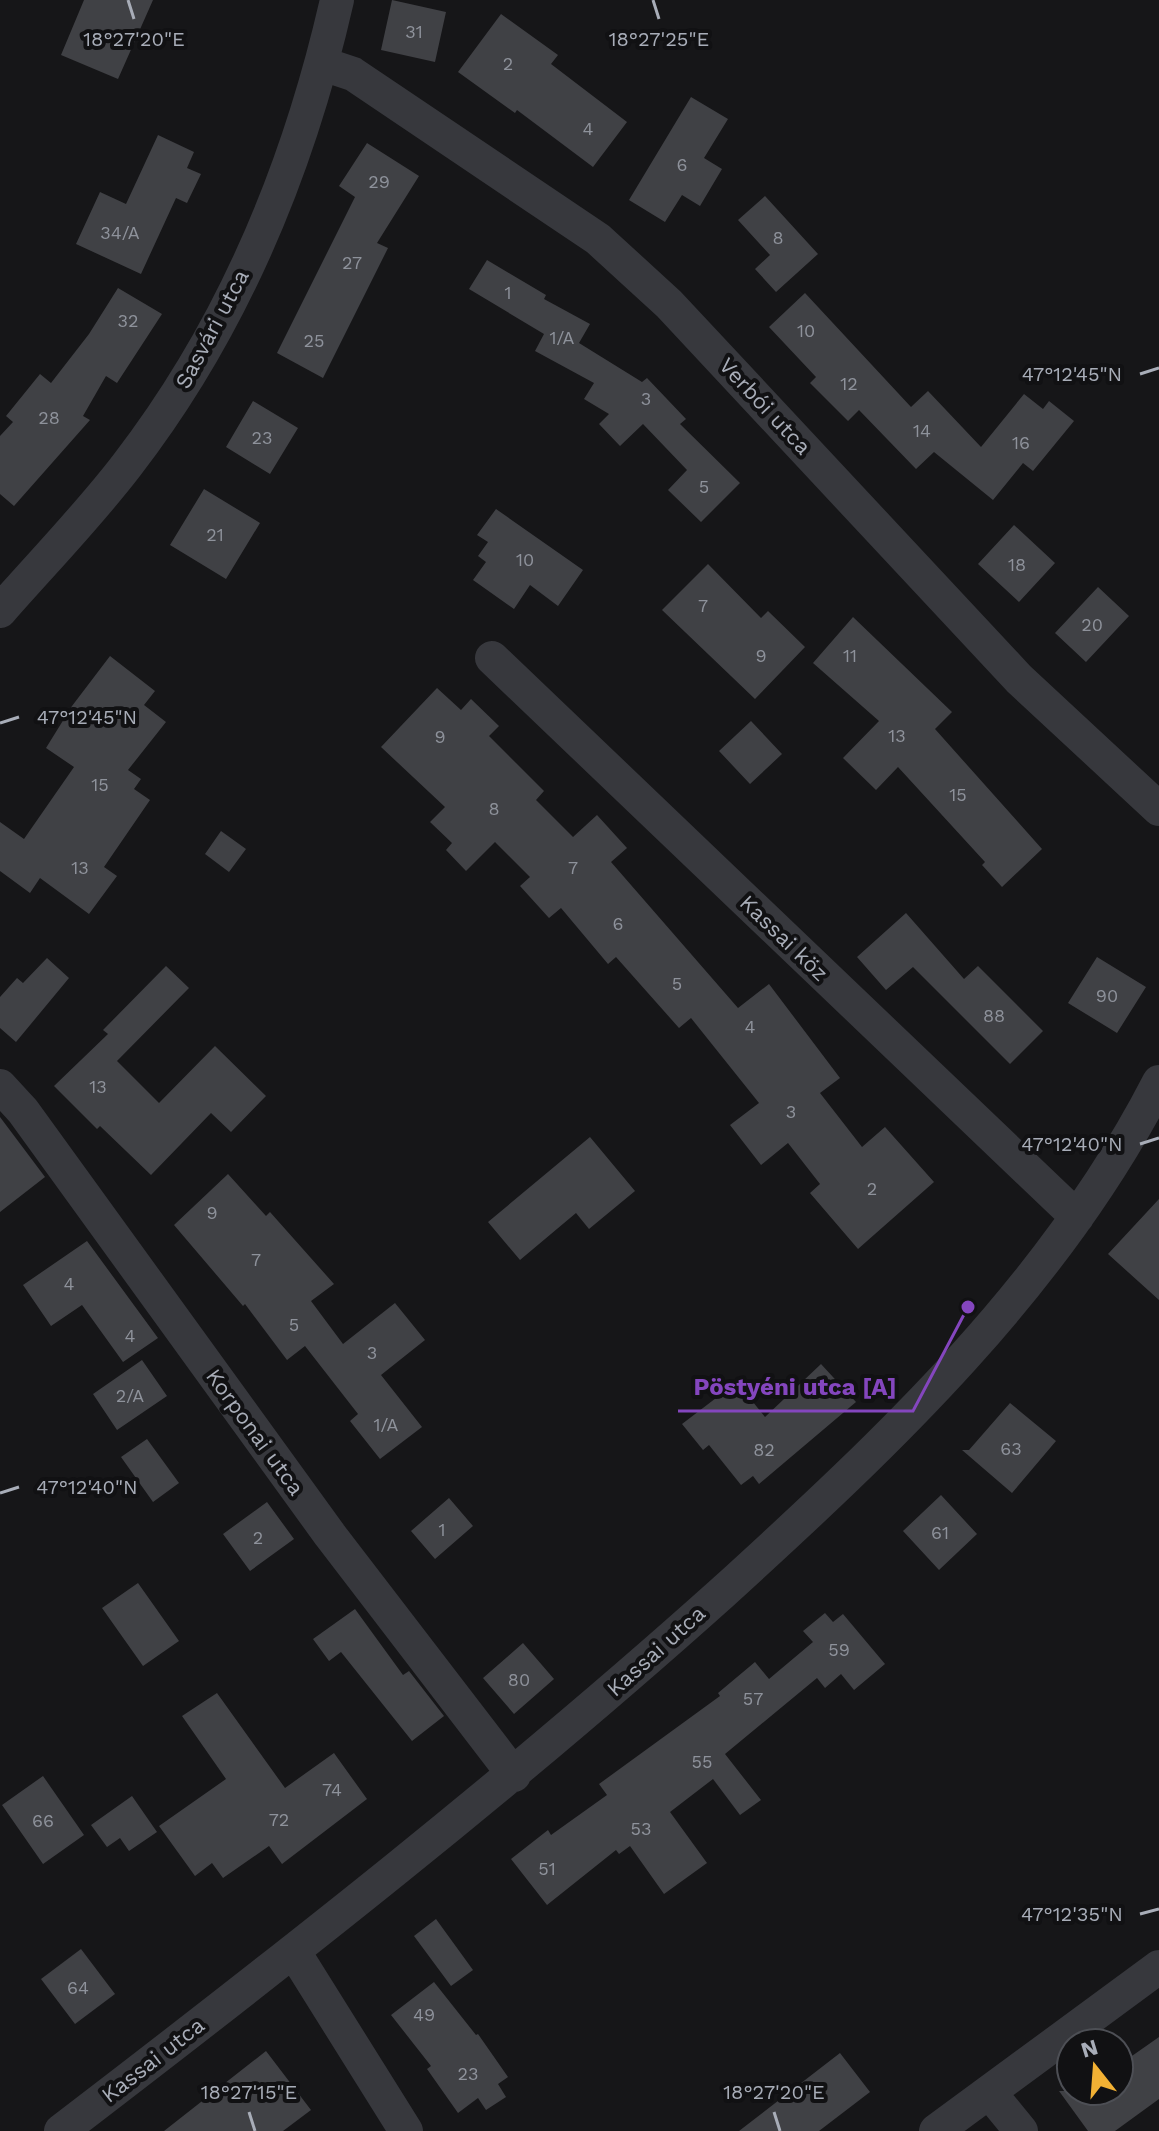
<svg xmlns="http://www.w3.org/2000/svg" width="1159" height="2131" viewBox="0 0 1159 2131" font-family="'Work Sans',sans-serif">
	<style>
		.building { fill: #404145 }
		.lines { fill: none; stroke-linecap: round; stroke-linejoin: round }
		.street { stroke: #37383d; stroke-width: 34 }
		.ticks { fill: none; stroke: #a8adb8; stroke-width: 3 }
		.labels { text-anchor: middle; dominant-baseline: central; stroke-width: 8; stroke-linejoin: round; paint-order: stroke }
		.number-label { font-size: 18px; fill: #8e929b }
		.street-label { font-size: 22px; fill: #a8adb8; stroke: #111113 }
		.ticks-label { font-size: 20px; text-anchor: middle; fill: #a8adb8; stroke: #111113; stroke-width: 8; stroke-linejoin: round; paint-order: stroke }
		.leader { fill: none; stroke: #8446be; stroke-width: 3 }
		.callout-dot { fill: #8446be; stroke: #111113; stroke-width: 3 }
		.callout-label { font-size: 24px; text-anchor: middle; font-weight: bold; fill: #8446be; stroke: #111113; stroke-width: 8; stroke-linejoin: round; paint-order: stroke }
	</style>
	<rect width="100%" height="100%" fill="#161618"/>
	<path class="building" d="M 84,0 L 153,0 L 118,79 L 61,55 Z
		M 392,0 L 446,12 L 435,62 L 381,50 Z
		M 501,14 L 558,55 L 551,64 L 627,122 L 593,167 L 517,110 L 515,113 L 458,72 Z
		M 691,97 L 728,119 L 704,158 L 722,169 L 700,206 L 682,195 L 665,222 L 629,200 Z
		M 158,135 L 194,152 L 187,168 L 201,174 L 187,203 L 176,198 L 141,274 L 76,244 L 100,192 L 126,204 Z
		M 367,143 L 419,176 L 377,243 L 388,248 L 323,378 L 277,353 L 355,197 L 339,186 Z
		M 765,196 L 818,254 L 776,292 L 755,269 L 770,255 L 738,220 Z
		M 487,260 L 546,295 L 544,299 L 590,324 L 579,343 L 642,382 L 647,378 L 686,419 L 680,424 L 740,483 L 701,522 L 668,490 L 687,470 L 643,424 L 620,446 L 599,424 L 609,414 L 584,399 L 594,383 L 535,351 L 544,334 L 469,289 Z
		M 118,288 L 162,314 L 117,383 L 106,376 L 83,416 L 90,420 L 14,506 L 0,494 L 0,436 L 13,422 L 6,416 L 40,374 L 51,383 L 89,334 Z
		M 805,293 L 911,407 L 928,391 L 981,447 L 1024,394 L 1043,409 L 1049,401 L 1074,421 L 1033,471 L 1023,463 L 993,500 L 934,452 L 916,469 L 859,410 L 848,421 L 810,383 L 816,377 L 769,327 Z
		M 253,401 L 298,428 L 270,474 L 226,447 Z
		M 204,489 L 260,523 L 226,579 L 170,545 Z
		M 496,509 L 583,570 L 558,606 L 530,585 L 514,609 L 473,580 L 486,562 L 478,556 L 488,542 L 477,535 Z
		M 1014,525 L 1055,563 L 1019,602 L 978,564 Z
		M 708,564 L 761,618 L 768,611 L 805,647 L 755,699 L 662,610 Z
		M 1098,587 L 1129,616 L 1086,662 L 1055,633 Z
		M 853,617 L 952,712 L 935,729 L 1042,849 L 1002,887 L 982,865 L 985,862 L 898,767 L 876,790 L 843,758 L 879,721 L 813,663 Z
		M 110,656 L 155,691 L 144,705 L 166,722 L 128,770 L 141,779 L 134,789 L 150,800 L 104,867 L 117,876 L 89,914 L 40,878 L 30,893 L 0,871 L 0,822 L 24,839 L 74,767 L 46,748 L 72,706 Z
		M 437,688 L 461,710 L 471,699 L 499,726 L 489,736 L 544,791 L 536,800 L 573,837 L 597,815 L 627,848 L 611,862 L 738,1008 L 769,984 L 840,1078 L 820,1093 L 862,1147 L 885,1127 L 934,1182 L 858,1249 L 810,1193 L 820,1184 L 788,1143 L 761,1165 L 730,1125 L 759,1103 L 691,1018 L 679,1028 L 616,957 L 608,964 L 561,908 L 549,918 L 520,886 L 530,877 L 495,842 L 466,871 L 446,850 L 452,843 L 430,822 L 445,807 L 381,747 Z
		M 751,721 L 782,754 L 750,784 L 719,751 Z
		M 221,831 L 246,849 L 229,872 L 205,854 Z
		M 906,913 L 964,979 L 978,966 L 1043,1031 L 1010,1064 L 913,967 L 886,990 L 857,957 Z
		M 1097,957 L 1146,987 L 1117,1033 L 1068,1003 Z
		M 47,958 L 69,978 L 16,1042 L 0,1028 L 0,997 L 17,978 L 23,983 Z
		M 166,966 L 189,988 L 117,1061 L 159,1103 L 215,1046 L 266,1096 L 231,1132 L 211,1113 L 151,1175 L 100,1126 L 97,1129 L 54,1086 L 108,1034 L 103,1030 Z
		M 0,1117 L 45,1177 L 0,1212 Z
		M 590,1137 L 635,1191 L 589,1229 L 576,1213 L 520,1260 L 488,1222 Z
		M 228,1174 L 266,1216 L 270,1212 L 334,1284 L 311,1301 L 343,1344 L 395,1303 L 425,1340 L 381,1375 L 422,1427 L 380,1459 L 350,1421 L 358,1414 L 305,1346 L 287,1360 L 245,1304 L 243,1306 L 174,1225 Z
		M 1159,1199 L 1159,1300 L 1108,1254 Z
		M 87,1241 L 158,1338 L 123,1362 L 82,1305 L 51,1326 L 23,1285 Z
		M 142,1360 L 167,1396 L 117,1430 L 93,1394 Z
		M 821,1364 L 856,1402 L 759,1484 L 753,1476 L 741,1485 L 709,1445 L 703,1450 L 682,1424 L 737,1382 L 765,1417 Z
		M 1010,1403 L 1056,1441 L 1012,1493 L 962,1450 L 969,1450 Z
		M 147,1439 L 179,1483 L 153,1502 L 121,1457 Z
		M 941,1495 L 977,1534 L 939,1570 L 903,1531 Z
		M 449,1498 L 473,1526 L 435,1559 L 411,1531 Z
		M 267,1502 L 294,1539 L 250,1571 L 223,1534 Z
		M 138,1583 L 179,1641 L 143,1666 L 102,1608 Z
		M 355,1609 L 403,1675 L 409,1671 L 444,1716 L 412,1741 L 341,1652 L 329,1661 L 313,1639 Z
		M 825,1613 L 833,1622 L 843,1614 L 885,1664 L 854,1690 L 841,1674 L 825,1688 L 817,1678 L 725,1754 L 761,1800 L 740,1815 L 713,1779 L 670,1812 L 707,1863 L 664,1894 L 630,1846 L 619,1854 L 616,1850 L 547,1905 L 511,1859 L 548,1830 L 551,1835 L 607,1795 L 599,1784 L 720,1696 L 718,1693 L 755,1662 L 769,1679 L 813,1642 L 803,1631 Z
		M 523,1643 L 554,1679 L 514,1714 L 483,1678 Z
		M 217,1693 L 285,1788 L 334,1753 L 367,1799 L 282,1864 L 269,1846 L 223,1878 L 212,1863 L 195,1876 L 159,1826 L 226,1779 L 182,1716 Z
		M 43,1776 L 84,1835 L 43,1864 L 2,1805 Z
		M 132,1796 L 157,1832 L 129,1851 L 120,1838 L 107,1847 L 91,1825 Z
		M 436,1919 L 473,1970 L 451,1986 L 414,1936 Z
		M 81,1949 L 115,1994 L 75,2024 L 41,1979 Z
		M 434,1982 L 476,2035 L 478,2034 L 508,2077 L 498,2084 L 506,2097 L 486,2110 L 478,2098 L 458,2113 L 427,2069 L 431,2066 L 391,2015 Z
		M 1159,2037 L 1159,2099 L 1115,2131 L 1088,2131 L 1059,2091 L 1119,2091 L 1119,2065 Z
		M 266,2051 L 311,2110 L 283,2131 L 164,2131 Z
		M 840,2053 L 870,2092 L 819,2131 L 739,2131 Z"/>
	<g class="lines">
		<path class="street" d="M 323,64 L 353,74 L 598,239 L 669,304 L 1019,679 L 1159,809
			M 0,611 C 42,563 88,516 127,465 C 232,329 299,167 337,0
			M 492,658 L 1077,1217
			M 0,1086 L 23,1111 L 330,1535 L 514,1775
			M 294,1952 L 406,2131
			M 989,2092 L 1021,2131
			M 61,2131 C 287,1958 510,1783 722,1593 C 889,1441 1055,1285 1159,1082
			M 936,2131 L 1159,1967"/>
	</g>
	<path class="ticks" d="M 128,0 L 134,19M 653,0 L 659,19M 1140,374 L 1159,368M 0,723 L 19,717M 1140,1144 L 1159,1138M 0,1493 L 19,1487M 1140,1914 L 1159,1909M 249,2112 L 255,2131M 774,2112 L 780,2131"/>
	<g class="labels">
		<g class="number-label">
			<text x="414" y="31">31</text>
			<text x="508" y="63">2</text>
			<text x="588" y="128">4</text>
			<text x="682" y="164">6</text>
			<text x="379" y="181">29</text>
			<text x="120" y="232">34/A</text>
			<text x="778" y="237">8</text>
			<text x="352" y="262">27</text>
			<text x="508" y="292">1</text>
			<text x="128" y="320">32</text>
			<text x="806" y="330">10</text>
			<text x="562" y="337">1/A</text>
			<text x="314" y="340">25</text>
			<text x="849" y="383">12</text>
			<text x="646" y="398">3</text>
			<text x="49" y="417">28</text>
			<text x="922" y="430">14</text>
			<text x="262" y="437">23</text>
			<text x="1021" y="442">16</text>
			<text x="704" y="486">5</text>
			<text x="215" y="534">21</text>
			<text x="525" y="559">10</text>
			<text x="1017" y="564">18</text>
			<text x="703" y="605">7</text>
			<text x="1092" y="624">20</text>
			<text x="761" y="655">9</text>
			<text x="850" y="655">11</text>
			<text x="897" y="735">13</text>
			<text x="440" y="736">9</text>
			<text x="100" y="784">15</text>
			<text x="958" y="794">15</text>
			<text x="494" y="808">8</text>
			<text x="80" y="867">13</text>
			<text x="573" y="867">7</text>
			<text x="618" y="923">6</text>
			<text x="677" y="983">5</text>
			<text x="1107" y="995">90</text>
			<text x="994" y="1015">88</text>
			<text x="750" y="1026">4</text>
			<text x="98" y="1086">13</text>
			<text x="791" y="1111">3</text>
			<text x="872" y="1188">2</text>
			<text x="212" y="1212">9</text>
			<text x="256" y="1259">7</text>
			<text x="69" y="1283">4</text>
			<text x="294" y="1324">5</text>
			<text x="130" y="1335">4</text>
			<text x="372" y="1352">3</text>
			<text x="130" y="1395">2/A</text>
			<text x="386" y="1424">1/A</text>
			<text x="1011" y="1448">63</text>
			<text x="764" y="1449">82</text>
			<text x="442" y="1529">1</text>
			<text x="940" y="1532">61</text>
			<text x="258" y="1537">2</text>
			<text x="839" y="1649">59</text>
			<text x="519" y="1679">80</text>
			<text x="753" y="1698">57</text>
			<text x="702" y="1761">55</text>
			<text x="332" y="1789">74</text>
			<text x="279" y="1819">72</text>
			<text x="43" y="1820">66</text>
			<text x="641" y="1828">53</text>
			<text x="547" y="1868">51</text>
			<text x="78" y="1987">64</text>
			<text x="424" y="2014">49</text>
			<text x="468" y="2073">23</text>
		</g>
		<g class="street-label">
			<text transform="translate(212 329) rotate(-62)">Sasvári utca</text>
			<text transform="translate(765 406) rotate(47)">Verbói utca</text>
			<text transform="translate(784 938) rotate(44)">Kassai köz</text>
			<text transform="translate(255 1432) rotate(54)">Korponai utca</text>
			<text transform="translate(656 1651) rotate(-42)">Kassai utca</text>
			<text transform="translate(153 2060) rotate(-38)">Kassai utca</text>
		</g>
	</g>
	<g class="ticks-label">
		<text x="134" y="46">18°27'20"E</text>
		<text x="659" y="46">18°27'25"E</text>
		<text x="1072" y="381">47°12'45"N</text>
		<text x="87" y="724">47°12'45"N</text>
		<text x="1072" y="1151">47°12'40"N</text>
		<text x="87" y="1494">47°12'40"N</text>
		<text x="1072" y="1921">47°12'35"N</text>
		<text x="249" y="2099">18°27'15"E</text>
		<text x="774" y="2099">18°27'20"E</text>
	</g>
	<path class="leader" d="M968 1307L913 1411H678"/>
	<circle class="callout-dot" cx="968" cy="1307" r="8"/>
	<g class="callout-label">
		<text x="795" y="1395">Pöstyéni utca [A]</text>
	</g>
	<g transform="translate(1095 2067) rotate(343)"><circle r="38" fill="#111113" stroke="#4d4f55" stroke-width="2"/>
	<path d="M0-6L14 30L0 20L-14 30Z" fill="#f2b134"/>
	<text y="-12" font-size="22" font-weight="bold" text-anchor="middle" fill="#a8adb8">N</text>
	</g>
</svg>
